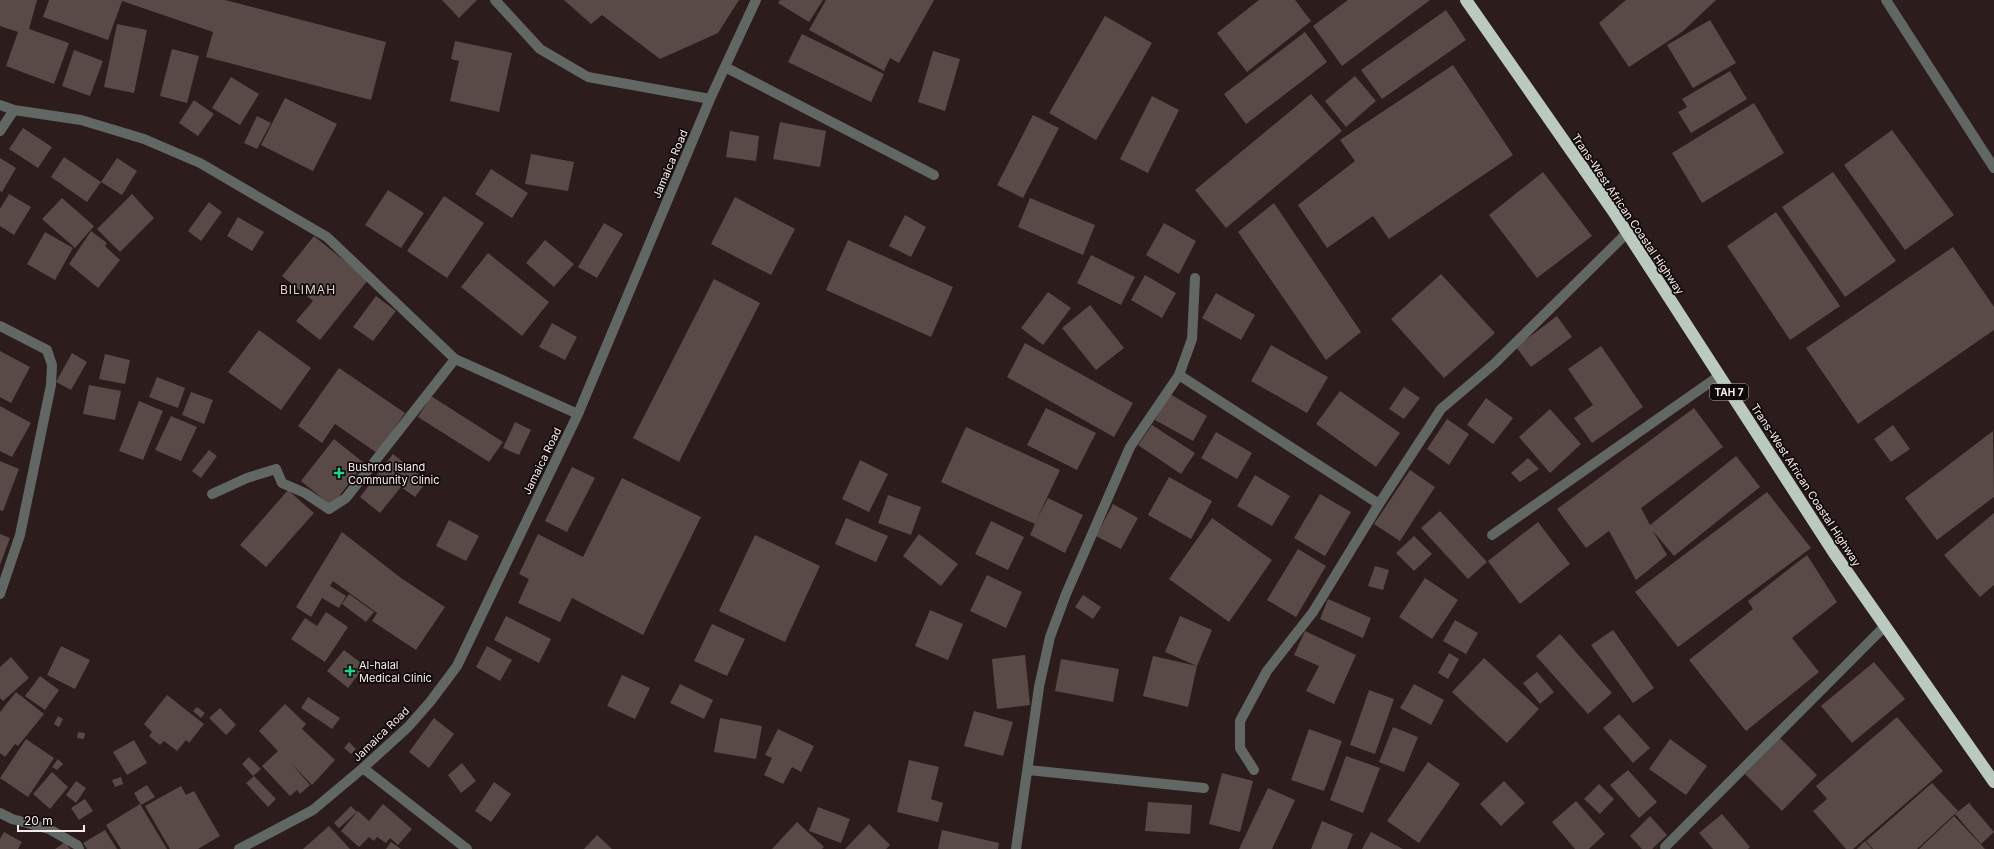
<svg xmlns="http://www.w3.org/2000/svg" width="1994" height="849" viewBox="0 0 1994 849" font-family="Inter,sans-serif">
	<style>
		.building { fill: #594947 }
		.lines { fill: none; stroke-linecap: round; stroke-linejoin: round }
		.minor { stroke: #616763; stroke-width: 10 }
		.highway { stroke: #bacabf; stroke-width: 12 }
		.poi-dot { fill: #18d989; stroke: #100909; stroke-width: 1.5 }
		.labels { text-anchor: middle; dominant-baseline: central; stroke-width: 3.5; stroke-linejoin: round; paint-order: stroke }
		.shield { fill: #100909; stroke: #b2a8a7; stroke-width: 1 }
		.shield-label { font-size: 10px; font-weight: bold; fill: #f7eceb }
		.street-label { font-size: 11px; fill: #f7eceb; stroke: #100909 }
		.poi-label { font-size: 11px; fill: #f7eceb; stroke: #100909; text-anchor: start }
		.neighbourhood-label { font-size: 12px; letter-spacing: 1px; fill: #e5d1cf; stroke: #100909 }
	</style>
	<rect width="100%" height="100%" fill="#2c1d1c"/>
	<path class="building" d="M 0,0 L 37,0 L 29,29 L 69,43 L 54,84 L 6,66 L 18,32 L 0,26 Z
		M 49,0 L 225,0 L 386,42 L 371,100 L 206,57 L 213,32 L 122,1 L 108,40 L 43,17 Z
		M 442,0 L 477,0 L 459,18 Z
		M 564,0 L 739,0 L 718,33 L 660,59 L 602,15 L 591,24 Z
		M 780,0 L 823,0 L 809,22 L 778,3 Z
		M 826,0 L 934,0 L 899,63 L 890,58 L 884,71 L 809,30 Z
		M 1259,0 L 1295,0 L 1311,21 L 1247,72 L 1217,33 Z
		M 1348,0 L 1430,0 L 1342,66 L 1313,26 Z
		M 1626,0 L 1716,0 L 1682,32 L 1629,67 L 1599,23 Z
		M 1446,10 L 1466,40 L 1382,99 L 1361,70 Z
		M 1105,16 L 1152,43 L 1096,140 L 1049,113 Z
		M 1710,20 L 1736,63 L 1693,88 L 1667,45 Z
		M 117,24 L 147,30 L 134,93 L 104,87 Z
		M 1305,32 L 1327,62 L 1246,124 L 1224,94 Z
		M 802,34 L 884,74 L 871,102 L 788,62 Z
		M 455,41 L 512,53 L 499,112 L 450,101 L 459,61 L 451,59 Z
		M 172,49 L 199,56 L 187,103 L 160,96 Z
		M 74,50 L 103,61 L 90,96 L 62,86 Z
		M 933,51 L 960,59 L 945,111 L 918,102 Z
		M 1453,65 L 1513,155 L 1389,239 L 1373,216 L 1327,248 L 1298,205 L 1355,161 L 1340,140 Z
		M 1730,71 L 1747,99 L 1691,133 L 1678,112 L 1687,107 L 1682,99 Z
		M 1355,76 L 1376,101 L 1346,127 L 1325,101 Z
		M 231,77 L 259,94 L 240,125 L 212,108 Z
		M 1311,94 L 1342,131 L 1226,228 L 1195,190 Z
		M 1152,96 L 1179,110 L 1148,173 L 1120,159 Z
		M 285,98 L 337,124 L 313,171 L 261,145 Z
		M 194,100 L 214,114 L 198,136 L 179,123 Z
		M 1754,103 L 1784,153 L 1702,203 L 1672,153 Z
		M 1033,115 L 1059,128 L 1023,198 L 997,185 Z
		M 257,116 L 271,123 L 257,149 L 244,143 Z
		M 780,122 L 826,131 L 820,167 L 773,159 Z
		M 23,128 L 52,147 L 38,168 L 9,149 Z
		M 1892,130 L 1954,215 L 1905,250 L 1844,165 Z
		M 730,131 L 759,136 L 756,161 L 726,157 Z
		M 531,154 L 574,162 L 568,191 L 525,184 Z
		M 64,157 L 101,182 L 87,202 L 51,177 Z
		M 0,158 L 16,168 L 2,192 L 0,191 Z
		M 117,158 L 137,171 L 122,195 L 101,182 Z
		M 491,169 L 528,193 L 512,218 L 475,194 Z
		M 1543,172 L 1592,236 L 1537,278 L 1489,215 Z
		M 1833,172 L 1896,261 L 1845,297 L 1782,207 Z
		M 388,190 L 424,213 L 401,248 L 365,225 Z
		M 9,194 L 31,207 L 14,235 L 0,226 L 0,209 Z
		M 132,194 L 154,218 L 120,252 L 97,229 Z
		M 444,196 L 484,223 L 447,278 L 407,251 Z
		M 735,197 L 795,229 L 771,275 L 711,244 Z
		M 62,198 L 94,226 L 75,248 L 42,219 Z
		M 1030,198 L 1095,225 L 1083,255 L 1018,227 Z
		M 209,202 L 222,212 L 201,241 L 188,231 Z
		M 1274,203 L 1361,332 L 1326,360 L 1238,232 Z
		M 1776,212 L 1840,306 L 1790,340 L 1727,246 Z
		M 905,215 L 926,227 L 911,257 L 889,246 Z
		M 238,217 L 264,232 L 252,251 L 227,236 Z
		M 604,223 L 623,234 L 597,278 L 578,267 Z
		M 1164,223 L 1196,241 L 1179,274 L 1146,255 Z
		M 91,231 L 107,243 L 105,246 L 120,260 L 98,288 L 69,264 Z
		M 45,232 L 73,248 L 55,280 L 27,264 Z
		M 314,236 L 368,280 L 320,340 L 296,321 L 313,301 L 282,276 Z
		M 545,240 L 574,264 L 554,287 L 526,263 Z
		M 848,240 L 953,287 L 931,337 L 826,290 Z
		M 1953,247 L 1994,307 L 1994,330 L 1858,424 L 1806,348 Z
		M 488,253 L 549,302 L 522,336 L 461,287 Z
		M 1091,255 L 1135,277 L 1121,305 L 1077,283 Z
		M 1441,274 L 1495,333 L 1444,378 L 1391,319 Z
		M 1145,275 L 1176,293 L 1162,318 L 1131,300 Z
		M 714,279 L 760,303 L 679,462 L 633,438 Z
		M 1048,292 L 1071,308 L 1043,345 L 1021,328 Z
		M 1216,293 L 1255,315 L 1241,340 L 1202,318 Z
		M 376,296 L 396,311 L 373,341 L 353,327 Z
		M 1090,305 L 1124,348 L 1096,370 L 1062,328 Z
		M 1557,316 L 1572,337 L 1531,367 L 1516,347 Z
		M 552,323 L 577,337 L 565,360 L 539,347 Z
		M 259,330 L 311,368 L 281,410 L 228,372 Z
		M 1025,343 L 1133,403 L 1114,437 L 1007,377 Z
		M 1271,345 L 1328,377 L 1307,413 L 1251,381 Z
		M 1601,346 L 1643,407 L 1592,443 L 1574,418 L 1593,405 L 1568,369 Z
		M 0,351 L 30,367 L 11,403 L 0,397 Z
		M 72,353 L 87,362 L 71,390 L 56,382 Z
		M 105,354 L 130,360 L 125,384 L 99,379 Z
		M 339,368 L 405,413 L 377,453 L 335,424 L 322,443 L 298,426 Z
		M 157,377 L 185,388 L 178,408 L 149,397 Z
		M 89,385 L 121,391 L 115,420 L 83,414 Z
		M 1404,387 L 1420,398 L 1404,419 L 1389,409 Z
		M 1340,391 L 1400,433 L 1376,467 L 1316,424 Z
		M 191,392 L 213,400 L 204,424 L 182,415 Z
		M 1170,394 L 1207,416 L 1193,441 L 1155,420 Z
		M 431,396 L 503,442 L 489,462 L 418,417 Z
		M 1486,398 L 1513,418 L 1493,444 L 1467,425 Z
		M 139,401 L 163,411 L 143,460 L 119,451 Z
		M 0,406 L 31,423 L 12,457 L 0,451 Z
		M 1046,408 L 1096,433 L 1077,470 L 1027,445 Z
		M 1694,408 L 1723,447 L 1641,508 L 1650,525 L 1736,456 L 1760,487 L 1674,556 L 1653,531 L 1667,555 L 1636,580 L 1609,531 L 1586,548 L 1557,509 Z
		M 1550,409 L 1581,444 L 1550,473 L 1519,437 Z
		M 171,416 L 197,427 L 181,461 L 155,450 Z
		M 1447,419 L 1469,434 L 1449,465 L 1427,449 Z
		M 515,422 L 531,430 L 519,455 L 503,448 Z
		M 1152,425 L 1195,453 L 1181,474 L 1138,445 Z
		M 1893,425 L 1910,449 L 1891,462 L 1874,439 Z
		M 966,427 L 1060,470 L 1036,521 L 1048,498 L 1083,515 L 1065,553 L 1030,535 L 1035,524 L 941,482 Z
		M 1993,431 L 1994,497 L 1937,540 L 1905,498 Z
		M 1216,432 L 1252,453 L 1237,479 L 1201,458 Z
		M 334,439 L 364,463 L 332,506 L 301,481 Z
		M 209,450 L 217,456 L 201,478 L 192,471 Z
		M 393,454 L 427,481 L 415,497 L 401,487 L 380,513 L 360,497 Z
		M 1528,458 L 1539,469 L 1520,482 L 1511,473 Z
		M 860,460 L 888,474 L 869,512 L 842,499 Z
		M 0,461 L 19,469 L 3,511 L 0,510 Z
		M 572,467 L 595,478 L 567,532 L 545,521 Z
		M 1410,470 L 1435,487 L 1400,541 L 1374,524 Z
		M 1255,475 L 1290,496 L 1272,526 L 1237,506 Z
		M 1169,477 L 1212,501 L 1191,539 L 1148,515 Z
		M 622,478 L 701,517 L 643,635 L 572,598 L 560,622 L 518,603 L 529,579 L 519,574 L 538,534 L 583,557 Z
		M 288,490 L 314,513 L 266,567 L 240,545 Z
		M 1767,492 L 1811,548 L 1678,647 L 1635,592 Z
		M 1320,494 L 1351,512 L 1325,556 L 1294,538 Z
		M 888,495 L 921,507 L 911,535 L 878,523 Z
		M 1113,504 L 1138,518 L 1121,549 L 1096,536 Z
		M 1440,511 L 1487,562 L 1468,579 L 1421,528 Z
		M 1994,513 L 1994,585 L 1980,597 L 1944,555 Z
		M 846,518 L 888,536 L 876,562 L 835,544 Z
		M 1212,518 L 1272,560 L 1229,622 L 1169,579 Z
		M 449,520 L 479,536 L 466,561 L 436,546 Z
		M 991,521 L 1024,537 L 1008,570 L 975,554 Z
		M 1538,522 L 1570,564 L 1520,604 L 1488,561 Z
		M 342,532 L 401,578 L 445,607 L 416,650 L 372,621 L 377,613 L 333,581 L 330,586 L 346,596 L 339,608 L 322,598 L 311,617 L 296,607 Z
		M 0,534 L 10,538 L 0,565 Z
		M 919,534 L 958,564 L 941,586 L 903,556 Z
		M 755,535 L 820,566 L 785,642 L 719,611 Z
		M 1414,536 L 1432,554 L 1414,571 L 1396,553 Z
		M 1298,549 L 1326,566 L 1296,617 L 1267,600 Z
		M 1807,555 L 1837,602 L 1792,638 L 1819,672 L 1746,731 L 1689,660 L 1753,609 L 1748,601 Z
		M 1375,566 L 1389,570 L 1383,590 L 1368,586 Z
		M 987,575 L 1022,592 L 1006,628 L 970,611 Z
		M 1425,578 L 1458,600 L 1432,639 L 1399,617 Z
		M 349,594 L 374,612 L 366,622 L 342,604 Z
		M 1083,595 L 1101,607 L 1093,619 L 1075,607 Z
		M 1328,599 L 1371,618 L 1363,638 L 1320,619 Z
		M 930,610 L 963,624 L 948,660 L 915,646 Z
		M 326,612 L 348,627 L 325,662 L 291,639 L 305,618 L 317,626 Z
		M 506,616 L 551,639 L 539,663 L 494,640 Z
		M 1180,616 L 1212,630 L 1197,666 L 1188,707 L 1143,696 L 1153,656 L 1197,666 L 1165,652 Z
		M 1455,620 L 1478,633 L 1466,654 L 1443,641 Z
		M 712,624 L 745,639 L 727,676 L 694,661 Z
		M 1613,630 L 1654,688 L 1633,703 L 1591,645 Z
		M 1305,631 L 1356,655 L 1334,704 L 1306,691 L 1319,666 L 1294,655 Z
		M 1560,634 L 1612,693 L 1588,714 L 1536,656 Z
		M 61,646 L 90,660 L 75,689 L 47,675 Z
		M 487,646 L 512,660 L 500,681 L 476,667 Z
		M 344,650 L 365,666 L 348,688 L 327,671 Z
		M 1449,653 L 1459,659 L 1448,679 L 1438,673 Z
		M 1025,655 L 1030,705 L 997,709 L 992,659 Z
		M 11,657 L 29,678 L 3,701 L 0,698 L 0,667 Z
		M 1484,658 L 1539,709 L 1507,743 L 1452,692 Z
		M 1061,659 L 1119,669 L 1113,702 L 1055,691 Z
		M 1874,662 L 1905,699 L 1852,743 L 1821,706 Z
		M 1537,672 L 1554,692 L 1540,704 L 1523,683 Z
		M 622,675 L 650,688 L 635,719 L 607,706 Z
		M 40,676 L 59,690 L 45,710 L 25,696 Z
		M 680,684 L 713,700 L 704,719 L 670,703 Z
		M 1414,684 L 1444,700 L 1431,725 L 1400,708 Z
		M 1369,690 L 1394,699 L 1375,754 L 1350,745 Z
		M 16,692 L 44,714 L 18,746 L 15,744 L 5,757 L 0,753 L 0,712 Z
		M 167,695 L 204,724 L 189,743 L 186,740 L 177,751 L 164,741 L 160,745 L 149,736 L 152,732 L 144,724 Z
		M 308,697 L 340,718 L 332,729 L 301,708 Z
		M 285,704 L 306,724 L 302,729 L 335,760 L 312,785 L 290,762 L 310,785 L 300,794 L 297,790 L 290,796 L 262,766 L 278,751 L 259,731 Z
		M 197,707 L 205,713 L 201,718 L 193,711 Z
		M 220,708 L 236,725 L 226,735 L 209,718 Z
		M 974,711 L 1013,722 L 1003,756 L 964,746 Z
		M 1619,714 L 1650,748 L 1633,763 L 1603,728 Z
		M 58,716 L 63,719 L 59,727 L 54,724 Z
		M 1897,717 L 1943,771 L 1853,849 L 1846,849 L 1813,811 L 1827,799 L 1816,786 Z
		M 434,718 L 454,734 L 429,768 L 409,752 Z
		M 720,718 L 762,726 L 756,759 L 714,752 Z
		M 1393,727 L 1418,737 L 1404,772 L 1379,762 Z
		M 778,729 L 814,746 L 801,772 L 792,767 L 783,784 L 764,775 L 772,758 L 765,755 Z
		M 1309,729 L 1342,741 L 1324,791 L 1291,780 Z
		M 78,732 L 85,733 L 84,739 L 77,738 Z
		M 1780,738 L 1817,775 L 1782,811 L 1745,774 Z
		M 26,739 L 54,758 L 28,797 L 0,778 Z
		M 1670,739 L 1707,766 L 1686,795 L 1649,769 Z
		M 134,740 L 147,763 L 127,775 L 113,752 Z
		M 349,742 L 356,749 L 351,754 L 344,748 Z
		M 1346,756 L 1380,768 L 1363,813 L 1330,800 Z
		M 249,757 L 261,769 L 253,776 L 242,764 Z
		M 58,759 L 63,764 L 57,770 L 52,767 Z
		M 909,760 L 939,767 L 931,799 L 943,803 L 938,822 L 897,812 Z
		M 1428,762 L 1460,784 L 1419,843 L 1387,821 Z
		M 462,763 L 476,781 L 461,793 L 448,775 Z
		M 1628,770 L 1657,802 L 1639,818 L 1610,785 Z
		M 52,772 L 68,787 L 50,809 L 33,794 Z
		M 1222,773 L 1253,781 L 1240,832 L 1209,824 Z
		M 254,776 L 276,799 L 268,807 L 246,783 Z
		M 121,777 L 123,784 L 115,787 L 112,780 Z
		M 76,781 L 86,788 L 76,803 L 66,795 Z
		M 1504,781 L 1525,803 L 1501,826 L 1480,804 Z
		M 494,782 L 511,794 L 491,822 L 475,811 Z
		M 1932,783 L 1958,811 L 1917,849 L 1873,849 L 1866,841 Z
		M 1599,784 L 1614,799 L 1600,814 L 1584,799 Z
		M 147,785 L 155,797 L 141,805 L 134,793 Z
		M 181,786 L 186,795 L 194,791 L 220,836 L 198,849 L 170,849 L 145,806 Z
		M 1268,788 L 1295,800 L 1272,849 L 1239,849 Z
		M 85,799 L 93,811 L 79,820 L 71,808 Z
		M 1576,801 L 1605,834 L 1589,849 L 1575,849 L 1552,822 Z
		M 1148,802 L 1192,805 L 1190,834 L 1145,831 Z
		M 1969,803 L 1994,832 L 1981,844 L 1955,814 Z
		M 140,804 L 167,849 L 121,849 L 106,825 Z
		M 383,804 L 412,829 L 398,845 L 390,838 L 386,843 L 377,837 L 374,841 L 369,837 L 359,847 L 341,831 L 358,811 L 369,821 Z
		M 351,806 L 357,812 L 339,828 L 334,823 Z
		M 818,807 L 850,819 L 841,843 L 809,831 Z
		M 1722,814 L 1750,847 L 1748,849 L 1713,849 L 1699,833 Z
		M 1650,816 L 1667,835 L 1652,849 L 1642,849 L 1630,836 Z
		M 1954,816 L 1985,849 L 1919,849 Z
		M 1322,821 L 1353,834 L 1347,849 L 1311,849 Z
		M 797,822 L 824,847 L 822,849 L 772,849 Z
		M 869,824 L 890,845 L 886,849 L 845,849 Z
		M 329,826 L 350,849 L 303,849 Z
		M 105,830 L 117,849 L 87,849 L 83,843 Z
		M 942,830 L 999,843 L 998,849 L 938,849 Z
		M 4,832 L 22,842 L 18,849 L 0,849 L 0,839 Z
		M 1371,832 L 1403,849 L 1362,849 Z
		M 597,835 L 612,849 L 584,849 Z
		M 1865,841 L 1872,849 L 1857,849 Z
		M 65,842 L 70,849 L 55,849 Z
		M 391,842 L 401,849 L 386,849 Z"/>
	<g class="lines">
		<path class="minor" d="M 495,0 L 540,49 L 588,77 L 710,99
			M 1886,0 L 1994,168
			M 725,67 L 934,175
			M 0,105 L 14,110 L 81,120 L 144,139 L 200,163 L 327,237 L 455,359 L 578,414
			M 0,131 L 14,110
			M 0,326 L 47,350 L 52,365 L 51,385 L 20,535 L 0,594
			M 1179,375 L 1379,504
			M 212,494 L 247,478 L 276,469 L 282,483 L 305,493 L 329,509 L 346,498 L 455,359
			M 1492,535 L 1719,376
			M 363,768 L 467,849
			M 1028,770 L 1204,788
			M 1254,770 L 1240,748 L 1240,721 L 1267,671 L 1313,612 L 1379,504 L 1441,409 L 1494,364 L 1627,233
			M 0,813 L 12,819 L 49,829 L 77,845 L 79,849
			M 1665,847 L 1885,626
			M 239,849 L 313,810 L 363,768 L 408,727 L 430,702 L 457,666 L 578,414 L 710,99 L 756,0
			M 1016,849 L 1039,687 L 1050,637 L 1066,594 L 1130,447 L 1179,375 L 1192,339 L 1195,278"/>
		<path class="highway" d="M 1466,0 L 1613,211 L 1834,553 L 1994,782"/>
	</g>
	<g class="poi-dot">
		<path d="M337 467h4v4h4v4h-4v4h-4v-4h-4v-4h4z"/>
		<path d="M348 665h4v4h4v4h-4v4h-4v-4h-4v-4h4z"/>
	</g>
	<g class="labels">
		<rect class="shield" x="1710" y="384" width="38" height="16" rx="3"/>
		<g class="shield-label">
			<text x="1729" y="392">TAH 7</text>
		</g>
		<g class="street-label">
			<text transform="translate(670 164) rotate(-67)">Jamaica Road</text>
			<text transform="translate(1628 214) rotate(56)">Trans-West African Coastal Highway</text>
			<text transform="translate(542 461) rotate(-64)">Jamaica Road</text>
			<text transform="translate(1806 485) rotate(57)">Trans-West African Coastal Highway</text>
			<text transform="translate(381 734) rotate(-44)">Jamaica Road</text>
		</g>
		<g class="poi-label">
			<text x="348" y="467">Bushrod Island<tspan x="348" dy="13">Community Clinic</tspan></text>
			<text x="359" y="665">Al-halal<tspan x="359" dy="13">Medical Clinic</tspan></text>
		</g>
		<g class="neighbourhood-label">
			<text x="308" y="289">BILIMAH</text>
		</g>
	</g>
	<path d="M18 825v6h66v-6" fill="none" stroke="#f7eceb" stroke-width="2"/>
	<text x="24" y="825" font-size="12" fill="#f7eceb" stroke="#100909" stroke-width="3" paint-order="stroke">20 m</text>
</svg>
